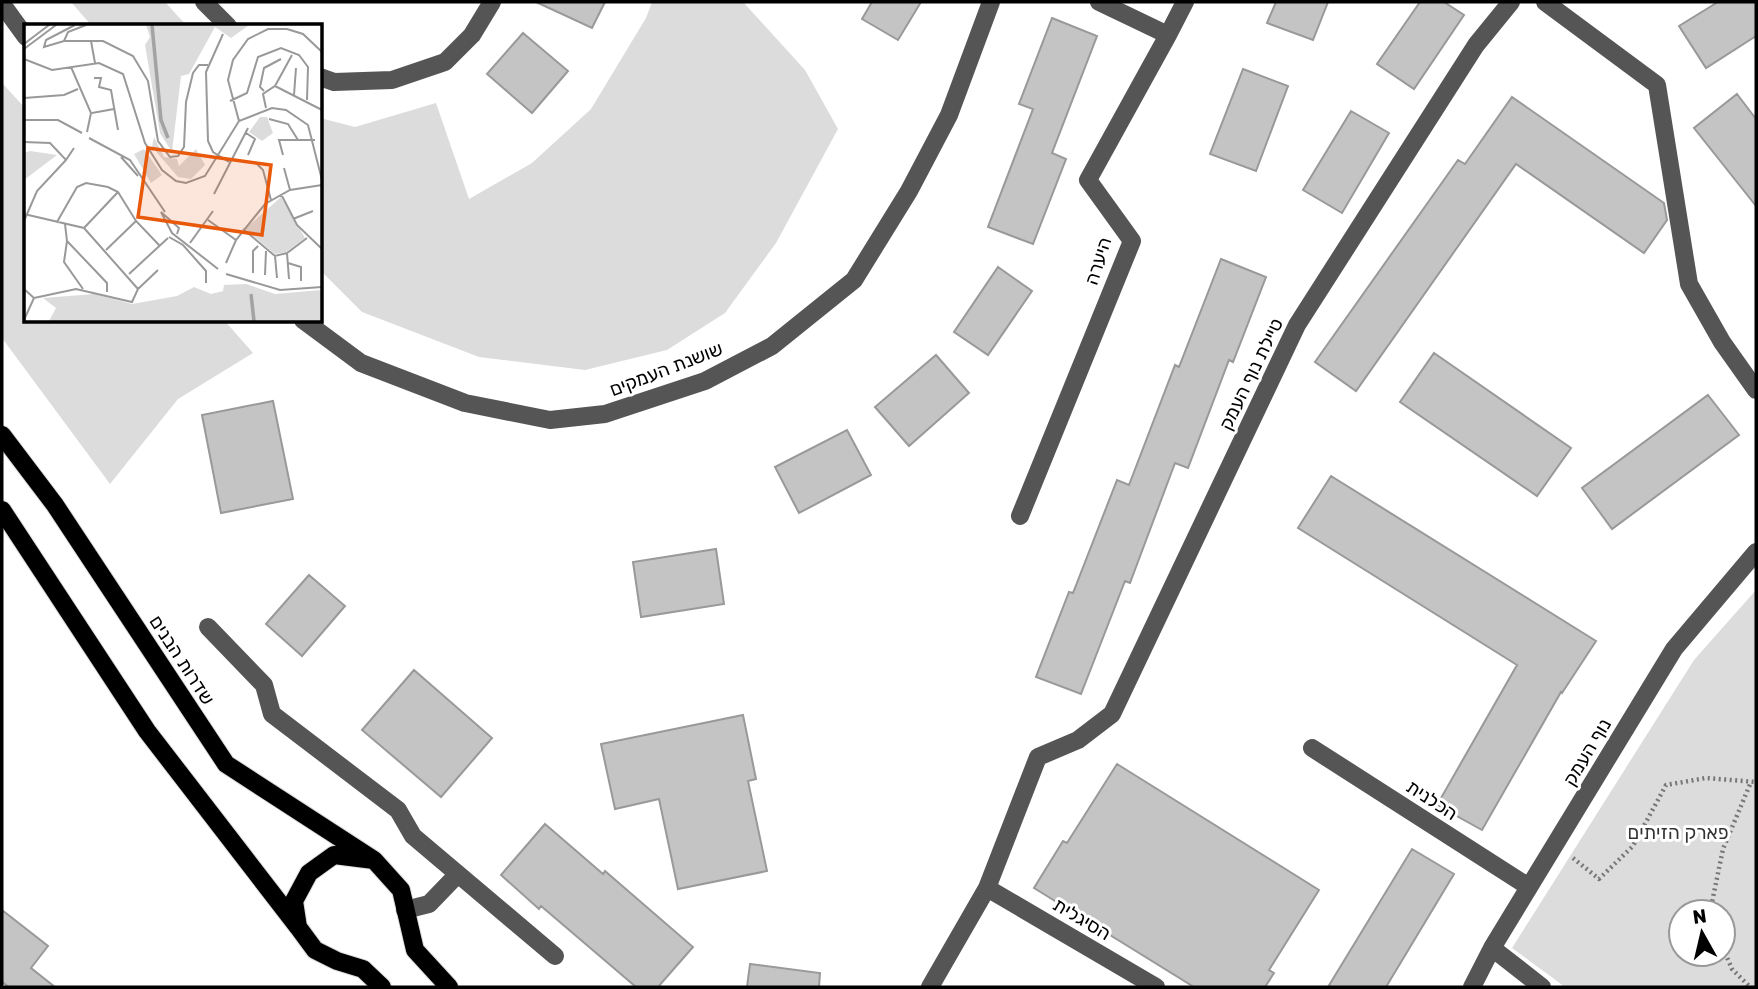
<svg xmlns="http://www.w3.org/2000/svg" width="1758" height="989" viewBox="0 0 1758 989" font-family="Rubik,Heebo,sans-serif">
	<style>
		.green { fill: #dcdcdc; fill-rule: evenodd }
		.building { fill: #c4c4c4; stroke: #999; stroke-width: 2 }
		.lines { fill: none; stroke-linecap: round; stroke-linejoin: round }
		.major-casing { stroke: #dbdbdb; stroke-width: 20 }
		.path { stroke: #777; stroke-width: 4.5; stroke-dasharray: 2 3.5; stroke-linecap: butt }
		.minor { stroke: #555; stroke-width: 18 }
		.major { stroke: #000; stroke-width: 18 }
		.labels { text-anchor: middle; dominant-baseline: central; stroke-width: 6; stroke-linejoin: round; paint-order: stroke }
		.street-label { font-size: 19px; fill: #000; stroke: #fff }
		.park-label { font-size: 19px; fill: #333; stroke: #fff }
		.inset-river { fill: none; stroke: #a3a3a3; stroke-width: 3.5 }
		.inset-road { fill: none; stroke: #999; stroke-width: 2 }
		.view { fill: #e8590c; fill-opacity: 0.15; stroke: #e8590c; stroke-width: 3.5 }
		.inset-edge { fill: none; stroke: #000; stroke-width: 3.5 }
	</style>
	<rect width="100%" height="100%" fill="#fff"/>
	<path class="green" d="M 71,2 L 165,2 L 187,26 L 92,26 Z
		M 652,2 L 743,2 L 805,70 L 838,129 L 776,243 L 725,313 L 667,350 L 585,370 L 479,357 L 362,312 L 320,270 L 320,118 L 355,127 L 436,103 L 469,199 L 532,163 L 591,109 L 646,18 Z
		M 2,83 L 26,109 L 26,320 L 224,320 L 253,353 L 178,399 L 110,484 L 2,338 Z
		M 1756,590 L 1756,987 L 1565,987 L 1512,948 L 1694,660 ZM 1723,912 L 1723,954 L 1681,954 L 1681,912 Z"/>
	<path class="building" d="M 536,2 L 605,2 L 592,28 Z
		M 872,2 L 921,2 L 898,40 L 862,19 Z
		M 1276,2 L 1328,2 L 1313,40 L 1267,23 Z
		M 1420,2 L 1444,2 L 1464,15 L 1414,89 L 1377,64 Z
		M 1718,2 L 1756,2 L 1756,36 L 1706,68 L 1679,26 Z
		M 1052,18 L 1097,36 L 1052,153 L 1066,159 L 1033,244 L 988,227 L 1033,109 L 1019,104 Z
		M 523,33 L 568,71 L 532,113 L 487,74 Z
		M 1243,69 L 1288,86 L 1256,171 L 1210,154 Z
		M 1737,94 L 1756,119 L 1756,206 L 1694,128 Z
		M 1512,97 L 1664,203 L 1667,220 L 1644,253 L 1516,164 L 1356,391 L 1315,362 L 1458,160 L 1465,164 Z
		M 1351,111 L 1389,133 L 1342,213 L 1303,190 Z
		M 1221,259 L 1266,277 L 1233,362 L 1229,360 L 1188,468 L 1175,463 L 1130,583 L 1125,581 L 1081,694 L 1036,677 L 1069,592 L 1073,593 L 1117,480 L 1129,485 L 1175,365 L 1179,367 Z
		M 998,267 L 1032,291 L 988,355 L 954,332 Z
		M 1434,353 L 1571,448 L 1537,496 L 1400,402 Z
		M 936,355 L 969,393 L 909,446 L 875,407 Z
		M 1708,395 L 1739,435 L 1612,529 L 1582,488 Z
		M 273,401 L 293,499 L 221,513 L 202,415 Z
		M 847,430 L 871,475 L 799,513 L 775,467 Z
		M 1331,476 L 1596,641 L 1562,693 L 1561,692 L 1482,830 L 1437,805 L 1517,665 L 1298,528 Z
		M 716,549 L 724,604 L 641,617 L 633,562 Z
		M 309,575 L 345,606 L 302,656 L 266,624 Z
		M 414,670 L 492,738 L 441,797 L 362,730 Z
		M 743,715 L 756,779 L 748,781 L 767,871 L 678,889 L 659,799 L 615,809 L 601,744 Z
		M 1117,764 L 1319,890 L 1269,970 L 1274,973 L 1265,987 L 1194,987 L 1034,888 L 1063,841 L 1067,843 Z
		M 545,824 L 603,874 L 605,871 L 693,947 L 658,987 L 636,987 L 541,906 L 539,909 L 501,875 Z
		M 1412,849 L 1454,874 L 1386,987 L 1328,987 Z
		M 2,910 L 48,946 L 31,968 L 55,987 L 9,987 L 2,982 Z
		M 750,964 L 820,973 L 819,987 L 747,987 Z"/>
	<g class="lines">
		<defs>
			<path id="major" d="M 2,435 L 55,505 L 226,764 L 374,860
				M 2,510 L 147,731 L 298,927
				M 382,987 L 363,969 L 337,961 L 315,950 L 298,927 L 294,901 L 309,873 L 334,855 L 374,860 L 401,890 L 415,950 L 449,987"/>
		</defs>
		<use href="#major" class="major-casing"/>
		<path class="path" d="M 1573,858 L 1599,879 L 1633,846 L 1666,785 L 1706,778 L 1756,782
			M 1710,912 L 1723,849 L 1751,782
			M 1723,948 L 1732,969 L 1750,987"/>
		<path class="minor" d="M 204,2 L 228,26
			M 1099,2 L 1168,35
			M 1545,2 L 1657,85 L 1689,284 L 1722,342 L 1756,390
			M 2,4 L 26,37
			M 320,77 L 334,82 L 392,80 L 445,62 L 472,35 L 492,2
			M 303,320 L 361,363 L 465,403 L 550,420 L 605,414 L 705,381 L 772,346 L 854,280 L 909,191 L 949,115 L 991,2
			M 1020,516 L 1132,241 L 1088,180 L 1168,35 L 1185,2
			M 208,627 L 264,685 L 272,714 L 398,810 L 413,836 L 555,956
			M 1312,748 L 1529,887
			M 987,888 L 1156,987
			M 405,910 L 429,904 L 457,875
			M 1492,948 L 1542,987
			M 930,987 L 987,888 L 1038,757 L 1078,740 L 1112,714 L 1297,325 L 1476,45 L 1511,2
			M 1472,987 L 1492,948 L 1674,649 L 1756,552"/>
		<use href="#major" class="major"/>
	</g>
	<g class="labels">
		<g class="street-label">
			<text transform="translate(1098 261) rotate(-72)">היערה</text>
			<text transform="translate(666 369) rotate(-21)">שושנת העמקים</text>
			<text transform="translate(1251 374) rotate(-64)">טיילת נוף העמק</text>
			<text transform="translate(182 660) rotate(57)">שדרות הבנים</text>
			<text transform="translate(1587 752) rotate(-59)">נוף העמק</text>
			<text transform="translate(1432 800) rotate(33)">הכלנית</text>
			<text transform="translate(1082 919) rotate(31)">הסיגלית</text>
		</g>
		<g class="park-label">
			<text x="1678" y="832">פארק הזיתים</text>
		</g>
	</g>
	<g transform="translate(24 24)">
		<rect width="298" height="298" fill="#fff"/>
		<path d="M 122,1 L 225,1 L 207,14 L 191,3 L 165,50 L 157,52 L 148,128 L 136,109 L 121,21 L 126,13 ZM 236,93 L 243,93 L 249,109 L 238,117 L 225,108 ZM 130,113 L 140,133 L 153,135 L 155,142 L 172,125 L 181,141 L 167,155 L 154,153 L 128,123 ZM 120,125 L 138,151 L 127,159 L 110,130 ZM 6,127 L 33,131 L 0,156 L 0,129 ZM 257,173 L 281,214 L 262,228 L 251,230 L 221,205 ZM 222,260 L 251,270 L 297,266 L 297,297 L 25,297 L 32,284 L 19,274 L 70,270 L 108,280 L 153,272 L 170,263 L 187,270 L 199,267 L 200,261 Z" fill="#dcdcdc"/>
		<path class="inset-river" d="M 128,1 L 137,96 L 144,114M 227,270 L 230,297"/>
		<path class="inset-road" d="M 51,1 L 22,16 L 20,23 L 40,17 L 79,17 L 109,32 L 124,57 L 134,117 L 146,133 L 154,132 L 160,123 L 162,78 L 169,49 L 175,41 L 184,41M 199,10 L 182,48 L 184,117 L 189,128 L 205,138M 40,17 L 44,8 L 62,1M 67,17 L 71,39M 0,20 L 25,1M 0,25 L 32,1M 0,35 L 28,46 L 75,39 L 99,50 L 121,119 L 138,146 L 152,157 L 162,159 L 181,152 L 215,97 L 248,84 L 262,86 L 284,101 L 298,156M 47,43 L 67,89 L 63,108M 70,54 L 77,54 L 75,63 L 87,66 L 94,106M 251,62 L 268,31M 240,67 L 236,63 L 240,44 L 257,35M 270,71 L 272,44M 0,74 L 40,71 L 54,65M 206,77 L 223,69 L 234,33 L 257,24 L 275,31 L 284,43 L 283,76M 242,84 L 239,70 L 251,62 L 298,86M 68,89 L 90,85M 245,95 L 264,100 L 274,116M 0,96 L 34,96 L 58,109M 215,97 L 204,56 L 209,36 L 224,15 L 244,5 L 263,5 L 279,10 L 298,28M 222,109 L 231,115 L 224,131M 65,114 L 106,136 L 141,188M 0,118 L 26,119 L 42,136 L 50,124M 259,131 L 255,116 L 291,116M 97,133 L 114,152M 231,138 L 239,146 L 247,176M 260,144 L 266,166M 190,170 L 224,104M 257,170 L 273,201 L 298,225M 0,190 L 60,204 L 114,265 L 108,278 L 52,265 L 10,274M 269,195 L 289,187M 184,196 L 212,216M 0,197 L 13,167 L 42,136M 33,198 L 53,163 L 62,159 L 84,163 L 94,168 L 112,197 L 135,221M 41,200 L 43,217 L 83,259 L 83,268M 60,204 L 94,168M 219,205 L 251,232 L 263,229 L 283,214M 153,210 L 155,204 L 137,188 L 148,209 L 194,245M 145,213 L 159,221 L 182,247 L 182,259M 43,217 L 40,238 L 59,265M 166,219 L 189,187M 82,226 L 112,197M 263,229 L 265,255M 251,232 L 253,254M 202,239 L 212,216 L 241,180 L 266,166 L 298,161M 264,239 L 277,243 L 277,257M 229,249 L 229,227 L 234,222M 105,250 L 144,214M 202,250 L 256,266 L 298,263M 241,251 L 242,227M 0,265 L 10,274 L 0,296M 114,265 L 134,246"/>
		<path class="view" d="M 124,124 L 247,141 L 238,211 L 114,193 Z"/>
		<rect width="298" height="298" class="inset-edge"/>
	</g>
	<rect width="1758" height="989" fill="none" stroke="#000000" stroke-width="7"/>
	<g transform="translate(1702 933) rotate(352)"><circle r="33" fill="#ffffff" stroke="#999999" stroke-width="2"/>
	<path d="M0-5L12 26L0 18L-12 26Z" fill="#000000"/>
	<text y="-10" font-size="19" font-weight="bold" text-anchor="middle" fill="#000000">N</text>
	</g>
</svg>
